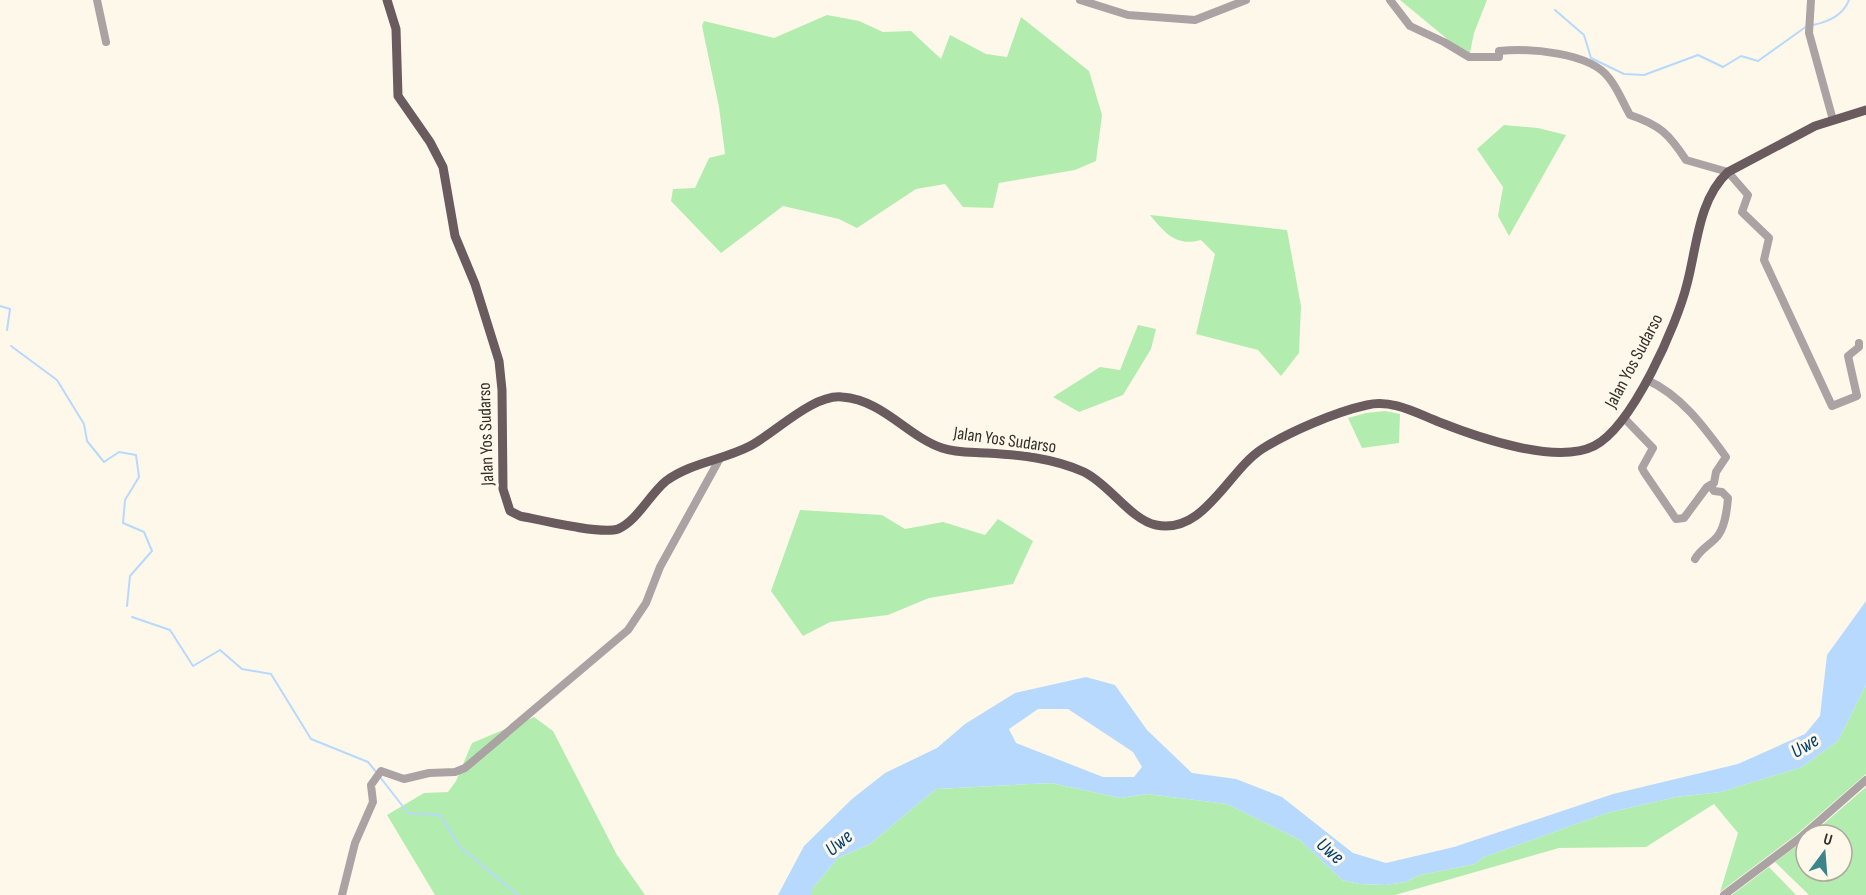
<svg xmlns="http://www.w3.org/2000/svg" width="1866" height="895" viewBox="0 0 1866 895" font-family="'Sofia Sans Condensed',sans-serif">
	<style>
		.green { fill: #b3ecaf }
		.water { fill: #b7d9fd; fill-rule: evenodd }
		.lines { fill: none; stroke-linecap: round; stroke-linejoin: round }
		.stream { stroke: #b7d9fd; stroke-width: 2 }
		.minor { stroke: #aba2a3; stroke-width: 8 }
		.major { stroke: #6a5b5e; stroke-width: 9 }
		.labels { text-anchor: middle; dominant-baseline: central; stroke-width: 6; stroke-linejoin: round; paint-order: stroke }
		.street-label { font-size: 18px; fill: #322f29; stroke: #fef8ea }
		.water-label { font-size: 20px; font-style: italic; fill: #004074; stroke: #fef8ea }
	</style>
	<rect width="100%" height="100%" fill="#fef8ea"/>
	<path class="green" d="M 1400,0 L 1487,0 L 1474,33 L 1469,57 Z
		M 827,15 L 859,21 L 883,32 L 911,31 L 941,59 L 950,35 L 986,54 L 1007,57 L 1021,17 L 1089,71 L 1102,115 L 1096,161 L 1075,170 L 999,183 L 993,208 L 963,207 L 945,184 L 916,189 L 857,228 L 839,219 L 783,206 L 721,253 L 671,201 L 673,189 L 695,188 L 709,158 L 725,154 L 719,107 L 702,26 L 704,21 L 774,38 Z
		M 1504,125 L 1538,128 L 1566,135 L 1509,236 L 1498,216 L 1503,187 L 1477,149 Z
		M 1150,215 L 1287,230 L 1301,306 L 1299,353 L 1281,376 L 1258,350 L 1196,334 L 1215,254 L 1201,240 C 1176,247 1165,233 1150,215 Z
		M 1138,325 L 1156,329 L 1151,349 L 1123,395 L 1079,412 L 1053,397 L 1100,367 L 1120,370 Z
		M 1385,411 L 1400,414 L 1399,443 L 1362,448 L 1348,418 L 1366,413 Z
		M 800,510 L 882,515 L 905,529 L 943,522 L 985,535 L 998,519 L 1033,541 L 1013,584 L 929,598 L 888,615 L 830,622 L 803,636 L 771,591 Z
		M 1866,685 L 1866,774 L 1796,835 L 1720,892 L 1738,833 L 1714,804 L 1646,847 L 1559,848 L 1395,895 L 812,895 L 812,889 L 838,858 L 870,844 L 936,789 L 1051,783 L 1120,798 L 1147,794 L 1227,804 L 1300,840 L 1342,880 L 1359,884 L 1386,885 L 1405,882 L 1420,875 L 1475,864 L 1484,857 L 1607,813 L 1676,797 L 1721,792 L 1802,767 L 1838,741 Z
		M 534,717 L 553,731 L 617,855 L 645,895 L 435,895 L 387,815 L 424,793 L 448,792 L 456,781 L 472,743 Z
		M 1866,787 L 1866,895 L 1809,895 L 1775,862 L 1806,839 L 1806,871 L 1842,871 L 1842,835 L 1811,835 Z
		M 1769,867 L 1796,895 L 1732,895 Z"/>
	<path class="water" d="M 1866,601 L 1866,685 L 1838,741 L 1802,767 L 1721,792 L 1676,797 L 1607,813 L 1484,857 L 1475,864 L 1420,875 L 1405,882 L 1386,885 L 1359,884 L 1342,880 L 1300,840 L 1227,804 L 1147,794 L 1120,798 L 1051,783 L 936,789 L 870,844 L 838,858 L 812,889 L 812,895 L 778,895 L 804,846 L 852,799 L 885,773 L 937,748 L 965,724 L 1015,693 L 1086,677 L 1115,685 L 1147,730 L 1192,773 L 1236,779 L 1282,797 L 1353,853 L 1386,863 L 1454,847 L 1613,794 L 1738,764 L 1805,734 L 1820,716 L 1827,655 ZM 1038,709 L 1068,709 L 1133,752 L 1142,767 L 1134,777 L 1103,777 L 1016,743 L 1009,729 Z"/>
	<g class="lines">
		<path class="stream" d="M 1555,10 L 1584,35 L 1591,58 L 1624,74 L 1644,75 L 1698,55 L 1723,67 L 1741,56 L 1758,61 L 1807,26
			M 1813,25 C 1828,22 1843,16 1849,0
			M 0,306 L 10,309 L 7,330
			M 11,346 L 57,380 L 84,424 L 87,441 L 104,462 L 119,452 L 136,455 L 139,477 L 125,500 L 123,523 L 144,532 L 152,551 L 130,576 L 127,606
			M 132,617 L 170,630 L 193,666 L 220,650 L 242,669 L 271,674 L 311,739 L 368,762 L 377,773
			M 380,777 L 408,813 L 440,815 L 460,847 L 518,895"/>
		<path class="minor" d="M 97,0 L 106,42
			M 1080,0 L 1128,15 L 1195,20 L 1246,0
			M 1390,0 L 1410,26 L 1444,42 L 1469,57 L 1499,57 L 1499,51 C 1528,48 1590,52 1609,78 C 1618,89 1623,103 1630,115 C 1660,125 1669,134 1686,160 L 1728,172 L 1748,195 L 1742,212 L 1769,238 L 1764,260 L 1832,406 L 1857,396 L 1848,356 L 1859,347 L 1859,343
			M 1811,0 L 1809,33 L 1833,120
			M 1624,418 L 1653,448 L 1642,468 L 1644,472 L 1676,519 L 1684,518 L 1707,487 L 1714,483 L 1716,472 L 1726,457 C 1704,427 1681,395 1647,380
			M 1695,559 C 1700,550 1708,546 1715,539 C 1725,530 1727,510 1728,498 L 1722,492 L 1714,491 L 1710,485
			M 342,895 L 355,843 L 373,802 L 371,785 L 381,771 L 404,779 L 429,773 L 455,772 L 465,768 L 628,630 L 646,603 L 660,567 L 719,460
			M 1724,895 L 1800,838 L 1866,780"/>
		<path class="major" d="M 387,0 L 396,29 L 398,96 L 430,142 L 443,167 L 455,236 L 475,284 L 499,361 L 502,390 L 503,489 L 510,511 L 520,516 C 540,520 602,535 618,529 C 637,521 650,494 666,481 C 690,463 723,460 750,446 C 775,433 813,394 842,397 C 883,400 907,436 942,448 C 956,453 973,452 987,453 C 1020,455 1053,458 1084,472 C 1109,484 1131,520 1156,525 C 1204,535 1228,471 1262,449 C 1289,432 1335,412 1367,405 C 1392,399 1416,413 1439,422 C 1477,437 1556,465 1594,446 C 1632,427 1677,325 1687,284 C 1697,247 1698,200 1728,172 L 1815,126 L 1866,110"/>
	</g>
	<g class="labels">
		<g class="street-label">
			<text transform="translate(1634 361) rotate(-62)">Jalan Yos Sudarso</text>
			<text transform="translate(486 434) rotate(-92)">Jalan Yos Sudarso</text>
			<text transform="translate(1005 440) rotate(8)">Jalan Yos Sudarso</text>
		</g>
		<g class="water-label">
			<text transform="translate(1805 746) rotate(-31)">Uwe</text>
			<text transform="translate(839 843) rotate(-39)">Uwe</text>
			<text transform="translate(1330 851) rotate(41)">Uwe</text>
		</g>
	</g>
	<g transform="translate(1824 853) rotate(16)"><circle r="28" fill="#fef8ea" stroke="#aca89d" stroke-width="1.5"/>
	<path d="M0-4.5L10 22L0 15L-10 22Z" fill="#3c8588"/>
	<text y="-9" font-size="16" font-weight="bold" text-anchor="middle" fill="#322f29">U</text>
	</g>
</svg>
